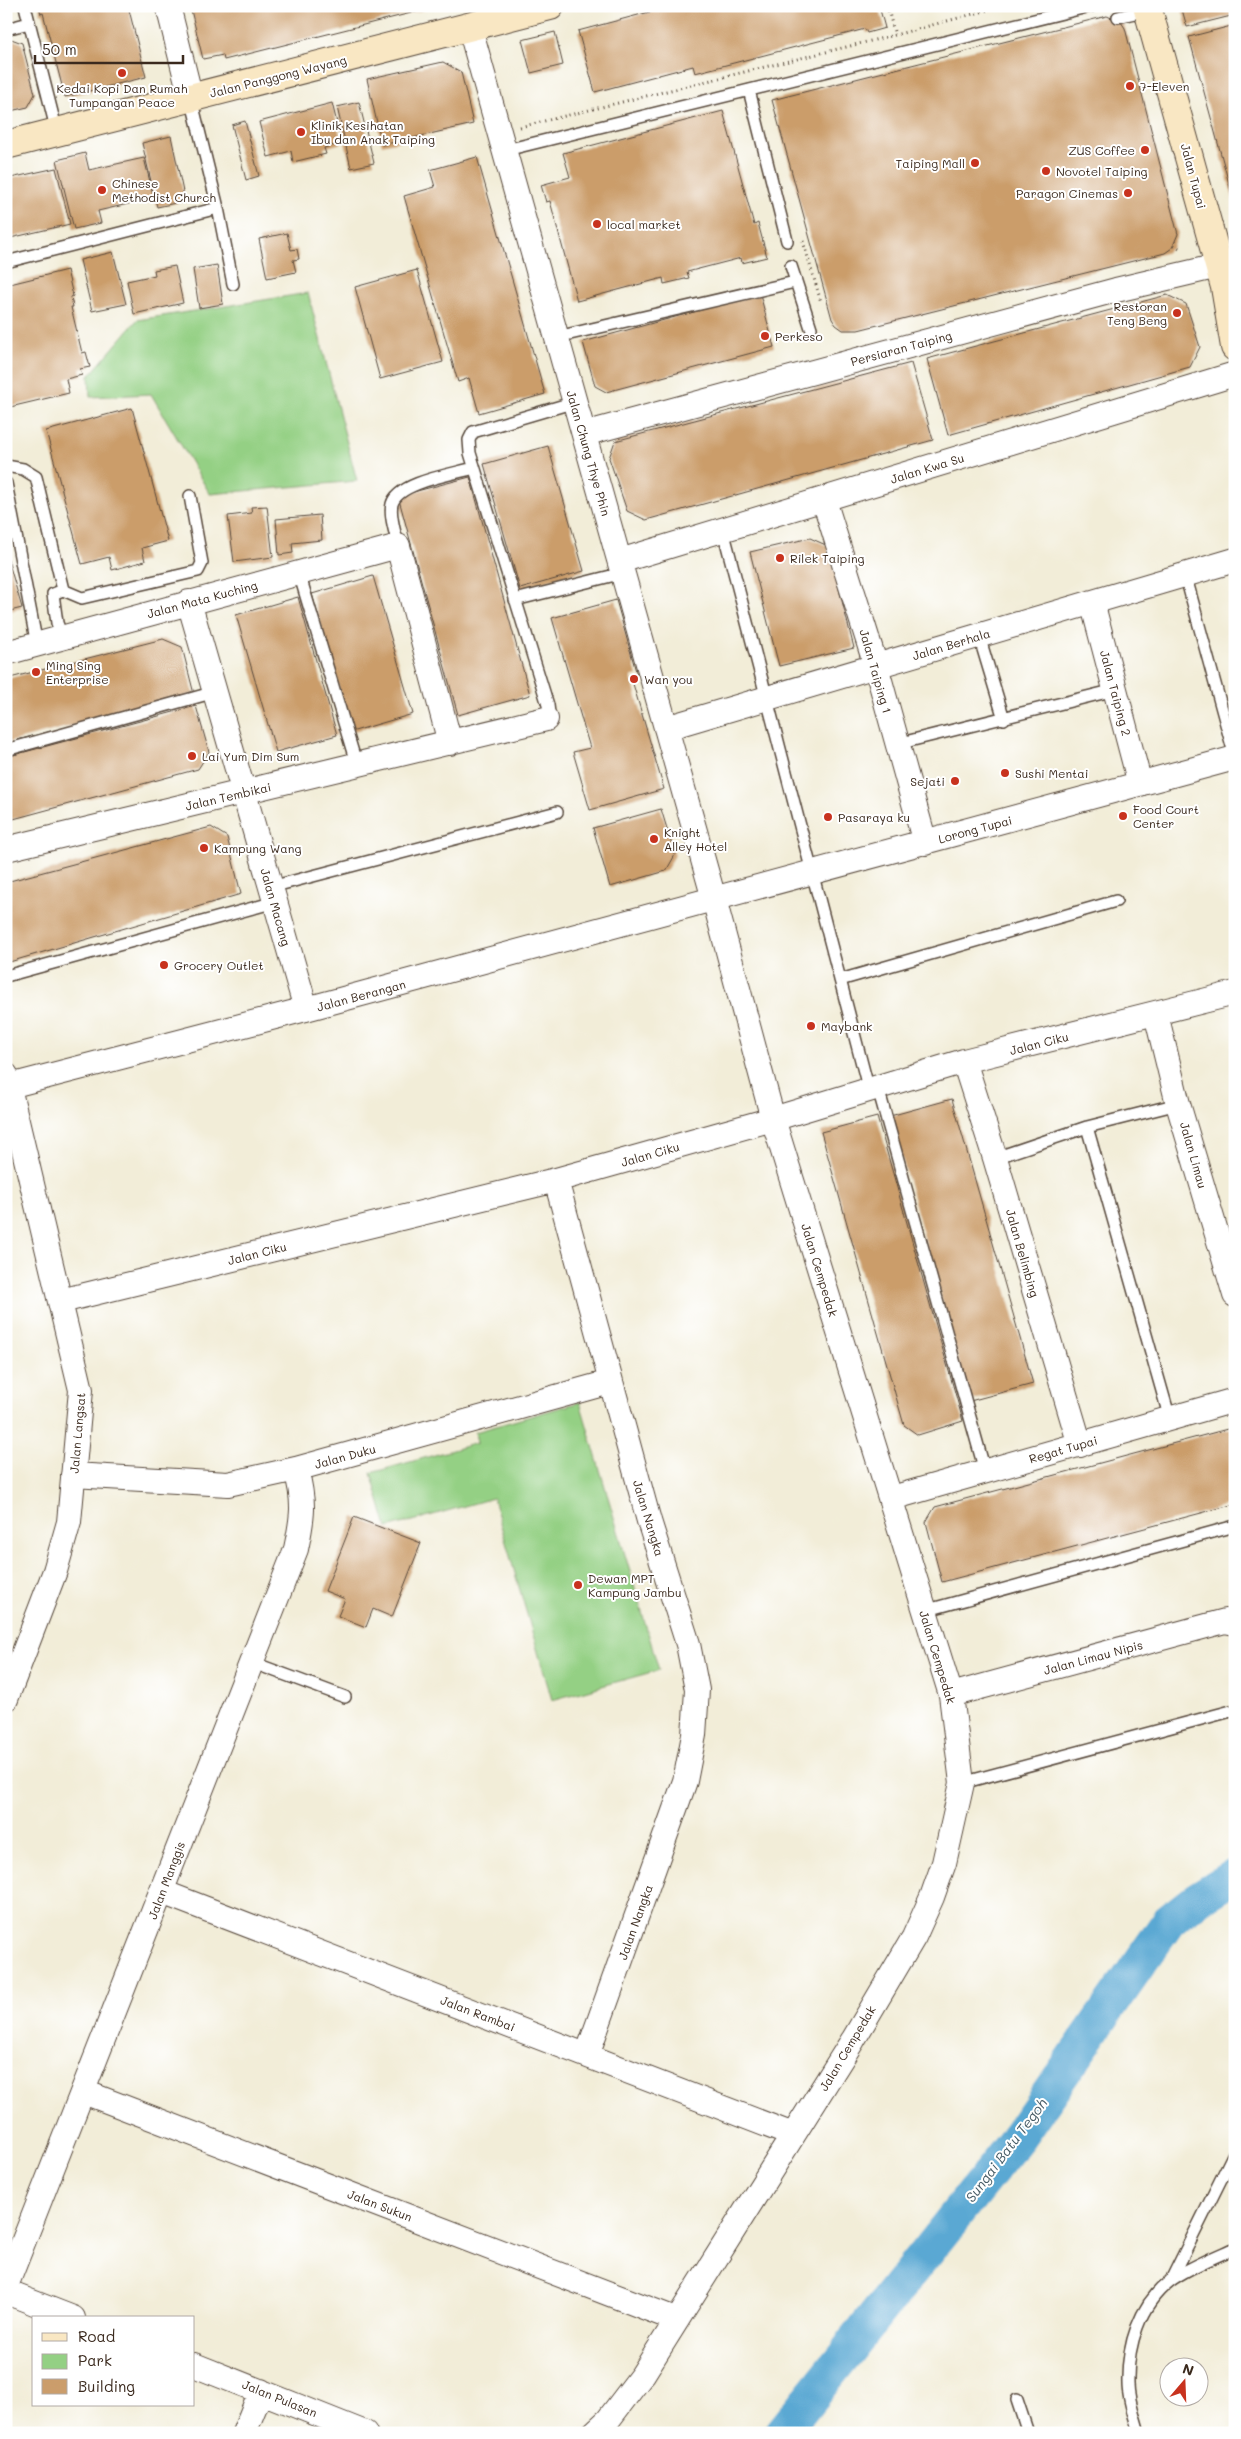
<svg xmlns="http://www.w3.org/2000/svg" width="1241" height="2439" viewBox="0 0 1241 2439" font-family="Mali,sans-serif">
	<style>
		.green { fill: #94d084; stroke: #687d51 }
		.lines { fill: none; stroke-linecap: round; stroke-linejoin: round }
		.river { stroke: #5aa8d3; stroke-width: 35 }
		.building { fill: #cb9d6b }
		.lane-casing { stroke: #56473a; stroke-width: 14 }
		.street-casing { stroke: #56473a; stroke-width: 26 }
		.secondary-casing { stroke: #56473a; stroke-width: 30 }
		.path { stroke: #56473a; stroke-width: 3; stroke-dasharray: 1 4; stroke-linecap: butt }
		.lane { stroke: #fff; stroke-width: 11 }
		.street { stroke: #fff; stroke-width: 24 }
		.secondary { stroke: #f9e7c3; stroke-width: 28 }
		.poi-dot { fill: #c8321e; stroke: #fff; stroke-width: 2 }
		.labels { text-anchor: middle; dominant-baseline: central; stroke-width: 4; stroke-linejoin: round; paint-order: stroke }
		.street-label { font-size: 12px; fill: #3b2a1e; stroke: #fff }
		.poi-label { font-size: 12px; fill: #3b2a1e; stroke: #fff; text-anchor: start }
		.water-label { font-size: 14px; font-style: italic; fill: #475c66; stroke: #fff }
	</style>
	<rect width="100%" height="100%" fill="#fff"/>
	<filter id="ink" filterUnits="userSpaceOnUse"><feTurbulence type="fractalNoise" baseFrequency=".02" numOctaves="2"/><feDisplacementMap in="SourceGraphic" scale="10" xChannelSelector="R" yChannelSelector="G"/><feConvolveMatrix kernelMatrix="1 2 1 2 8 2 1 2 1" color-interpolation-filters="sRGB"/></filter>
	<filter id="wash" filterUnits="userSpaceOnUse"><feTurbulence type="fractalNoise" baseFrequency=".0096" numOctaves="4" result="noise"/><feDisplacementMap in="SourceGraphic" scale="20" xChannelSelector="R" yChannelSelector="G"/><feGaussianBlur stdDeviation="1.12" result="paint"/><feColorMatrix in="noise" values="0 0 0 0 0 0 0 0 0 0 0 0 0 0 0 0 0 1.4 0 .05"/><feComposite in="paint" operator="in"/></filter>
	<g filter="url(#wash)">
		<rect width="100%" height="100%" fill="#f2edd8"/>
		<path class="green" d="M 308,293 L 357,481 L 210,494 L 151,394 L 90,397 L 89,376 L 137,320 Z
			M 580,1402 L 659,1670 L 552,1700 L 493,1498 L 387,1528 L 371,1473 L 477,1443 L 475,1432 Z"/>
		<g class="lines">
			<path class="river" d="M 782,2433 L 1019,2136 L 1169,1921 L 1197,1899 L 1235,1875"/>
		</g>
		<g id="blocks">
			<path class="building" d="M 39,6 L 128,6 L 146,77 L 65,97 L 43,13 L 41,14 Z
				M 190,6 L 435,6 L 435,7 L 224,60 L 223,55 L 203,59 Z
				M 672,6 L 879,6 L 885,28 L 867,33 L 865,29 L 695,73 L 693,66 L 595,92 L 578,31 Z
				M 1181,6 L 1235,6 L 1235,15 L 1187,27 Z
				M 1107,16 L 1121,22 L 1125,28 L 1176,227 L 1178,234 L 1172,248 L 1165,253 L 858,330 L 843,330 L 836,325 L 832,319 L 772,100 Z
				M 1235,25 L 1235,202 L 1234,202 L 1189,37 Z
				M 555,32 L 563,65 L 531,73 L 522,40 Z
				M 6,37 L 22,43 L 35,94 L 28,107 L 6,112 Z
				M 443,62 L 461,72 L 473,124 L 382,145 L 367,79 Z
				M 359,102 L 374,163 L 351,168 L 337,107 Z
				M 332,103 L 342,143 L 324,148 L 326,154 L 293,162 L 291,151 L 268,157 L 259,122 Z
				M 723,111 L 754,225 L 758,223 L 767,257 L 742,263 L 741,258 L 687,272 L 689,278 L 664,284 L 663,278 L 577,301 L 550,201 L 546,202 L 541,185 L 570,177 L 563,153 Z
				M 245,121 L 259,176 L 246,180 L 232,125 Z
				M 171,136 L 185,201 L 157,207 L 142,143 Z
				M 85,153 L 89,170 L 144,158 L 154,198 L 98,211 L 101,223 L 74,229 L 57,160 Z
				M 477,157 L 545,394 L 479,413 L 469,378 L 458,382 L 404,196 L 435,187 L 430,170 Z
				M 56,168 L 70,224 L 6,239 L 6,179 Z
				M 287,233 L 291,250 L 297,249 L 299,259 L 293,260 L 296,272 L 267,278 L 259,239 Z
				M 113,252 L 126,304 L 92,311 L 80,260 Z
				M 217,265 L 223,304 L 199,308 L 193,269 Z
				M 175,266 L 183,303 L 134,314 L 127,281 L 155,275 L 154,270 Z
				M 67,270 L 73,296 L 71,297 L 73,307 L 71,307 L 82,353 L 86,352 L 90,367 L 80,369 L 82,375 L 66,379 L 69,393 L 6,408 L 6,285 Z
				M 417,270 L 443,362 L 380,379 L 355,287 Z
				M 760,294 L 774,347 L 606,392 L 595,386 L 583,342 Z
				M 1167,295 L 1186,304 L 1200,347 L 1190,367 L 948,435 L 927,359 Z
				M 911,363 L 933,440 L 646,520 L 627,511 L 609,458 L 615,441 Z
				M 132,408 L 168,541 L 142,548 L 145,561 L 112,570 L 109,557 L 82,564 L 46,431 Z
				M 548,446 L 584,571 L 520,589 L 484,464 Z
				M 470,477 L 530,695 L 458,715 L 398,496 Z
				M 267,506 L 273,557 L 234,562 L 228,516 L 252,513 L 251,507 Z
				M 320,515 L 322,540 L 292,543 L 293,553 L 279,555 L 276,519 Z
				M 810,538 L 828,546 L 854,648 L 779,666 L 750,552 Z
				M 6,553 L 22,608 L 6,612 Z
				M 373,576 L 413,714 L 351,732 L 312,594 Z
				M 298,597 L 337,735 L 276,752 L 236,615 Z
				M 616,600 L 637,675 L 631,677 L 664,789 L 590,810 L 573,752 L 590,748 L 552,618 Z
				M 163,639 L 182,647 L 194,694 L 6,743 L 6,679 Z
				M 196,706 L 209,752 L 198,769 L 6,821 L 6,757 Z
				M 661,809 L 675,855 L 666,871 L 610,887 L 593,828 Z
				M 211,827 L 227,837 L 241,894 L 6,963 L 6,882 Z
				M 952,1099 L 1033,1384 L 970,1401 L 890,1116 Z
				M 877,1117 L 963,1421 L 918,1435 L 904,1425 L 821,1132 Z
				M 1235,1427 L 1235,1504 L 942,1582 L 926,1522 L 935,1507 Z
				M 354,1517 L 421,1543 L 392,1617 L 373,1609 L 366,1627 L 338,1616 L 345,1599 L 325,1591 Z"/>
		</g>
	</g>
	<g filter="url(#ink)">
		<use href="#blocks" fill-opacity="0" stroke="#56473a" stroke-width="1"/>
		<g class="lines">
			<defs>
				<path id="lane" d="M 25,6 L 57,132
					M 1118,17 L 1148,10
					M 6,29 L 29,23
					M 749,90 L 787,241
					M 191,98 L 218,208 L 233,284
					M 506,150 L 1091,6
					M 6,262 L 218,208
					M 791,266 L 811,328
					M 557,337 L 795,282
					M 6,466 L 23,469 L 36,477 L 63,590 L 82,598 L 198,571 L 202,563 L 190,496
					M 6,483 L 37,645
					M 723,530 L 869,1091
					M 398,546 C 396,534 389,516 392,504 C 398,482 454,474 474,468
					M 299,573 L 357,766
					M 1185,574 L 1235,757
					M 515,600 L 623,573
					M 979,636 L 1004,719
					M 63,638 L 57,623 L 53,594 L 63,590
					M 546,719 L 549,713 L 548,705 L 470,453 L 469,440 L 473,432 L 575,402
					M 897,744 L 1115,690
					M 6,750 L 215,692
					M 271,887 L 557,812
					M 6,976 L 275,902
					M 840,980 L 1116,901
					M 878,1088 L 985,1471
					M 1087,1127 L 1170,1419
					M 995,1158 L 1087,1127 L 1178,1104
					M 924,1611 L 1235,1526
					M 251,1662 L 345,1697
					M 962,1783 L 1235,1710
					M 1171,2280 L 1235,2151
					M 1017,2400 L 1028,2433
					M 1139,2433 C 1135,2417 1128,2400 1128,2384 C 1127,2346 1139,2305 1170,2281 C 1187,2268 1215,2257 1235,2248"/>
				<path id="street" d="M 168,6 L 191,98
					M 470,28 L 714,899 L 773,1119 L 951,1695 L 962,1783 L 944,1863 L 932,1897 L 914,1937 L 853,2040 L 643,2374 L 608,2420 L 594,2433
					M 584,434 L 1116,290 L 1218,266
					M 824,500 L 876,666 L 925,843
					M 620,561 L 1235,374
					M 189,602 L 306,1009
					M 1092,602 L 1140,784
					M 6,653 L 398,546 L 450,743
					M 666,728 L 1235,560
					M 6,849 L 546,719
					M 1156,1014 L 1178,1104 L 1235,1295
					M 964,1061 L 995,1158 L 1080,1445
					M 6,1075 L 81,1390 L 69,1522 L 55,1571 L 6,1699
					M 6,1087 L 306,1009 L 1235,758
					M 556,1180 L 649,1521 L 688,1644 L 697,1690 L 694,1735 L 685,1781 L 587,2055
					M 61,1301 L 556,1180 L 773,1119 L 964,1061 L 1235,993
					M 73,1475 L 228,1484 L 296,1469 L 610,1382
					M 892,1498 L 1235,1400
					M 951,1695 L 1225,1621 L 1235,1623
					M 162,1892 L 793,2135
					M 84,2092 L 675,2319
					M 6,2286 L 296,1549 C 303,1516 305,1503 296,1469
					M 6,2292 L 73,2318
					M 194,2365 L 365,2433
					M 244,2433 L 261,2391"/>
				<path id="secondary" d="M 1147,6 L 1225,287 L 1235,347
					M 6,145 L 550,6"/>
			</defs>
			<use href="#lane" class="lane-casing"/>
			<use href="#street" class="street-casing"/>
			<use href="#secondary" class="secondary-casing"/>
			<path class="path" d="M 887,6 L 895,35
				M 520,127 L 895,35 L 1003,6
				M 803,241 L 821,302
				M 1174,245 L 1179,248"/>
			<use href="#lane" class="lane"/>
			<use href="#street" class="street"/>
			<use href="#secondary" class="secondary"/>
		</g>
	</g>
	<g class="poi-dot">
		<circle cx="122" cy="73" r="5"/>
		<circle cx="1130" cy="86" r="5"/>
		<circle cx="301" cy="132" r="5"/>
		<circle cx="1145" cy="150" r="5"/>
		<circle cx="975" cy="163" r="5"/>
		<circle cx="1046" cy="171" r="5"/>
		<circle cx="102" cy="190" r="5"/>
		<circle cx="1128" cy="193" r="5"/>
		<circle cx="597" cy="224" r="5"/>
		<circle cx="1177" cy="313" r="5"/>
		<circle cx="765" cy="336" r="5"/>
		<circle cx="780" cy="558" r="5"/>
		<circle cx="36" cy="672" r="5"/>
		<circle cx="634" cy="679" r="5"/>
		<circle cx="192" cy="756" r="5"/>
		<circle cx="1005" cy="773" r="5"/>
		<circle cx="955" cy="781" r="5"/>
		<circle cx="1123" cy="816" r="5"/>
		<circle cx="828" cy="817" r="5"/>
		<circle cx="654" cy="839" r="5"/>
		<circle cx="204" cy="848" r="5"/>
		<circle cx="164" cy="965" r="5"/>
		<circle cx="811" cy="1026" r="5"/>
		<circle cx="578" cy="1585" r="5"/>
	</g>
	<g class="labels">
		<g class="street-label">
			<text transform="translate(278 76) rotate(-14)">Jalan Panggong Wayang</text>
			<text transform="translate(1194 176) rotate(75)">Jalan Tupai</text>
			<text transform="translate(901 348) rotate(-15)">Persiaran Taiping</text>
			<text transform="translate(589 453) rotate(74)">Jalan Chung Thye Phin</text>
			<text transform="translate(927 468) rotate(-17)">Jalan Kwa Su</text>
			<text transform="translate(202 599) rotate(-15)">Jalan Mata Kuching</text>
			<text transform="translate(951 644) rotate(-17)">Jalan Berhala</text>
			<text transform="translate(876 671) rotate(74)">Jalan Taiping 1</text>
			<text transform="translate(1116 693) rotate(75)">Jalan Taiping 2</text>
			<text transform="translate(228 796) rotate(-13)">Jalan Tembikai</text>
			<text transform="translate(975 829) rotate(-15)">Lorong Tupai</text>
			<text transform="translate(276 907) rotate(74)">Jalan Macang</text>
			<text transform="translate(361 995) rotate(-15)">Jalan Berangan</text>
			<text transform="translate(1039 1043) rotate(-14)">Jalan Ciku</text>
			<text transform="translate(650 1154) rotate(-16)">Jalan Ciku</text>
			<text transform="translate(1194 1155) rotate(74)">Jalan Limau</text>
			<text transform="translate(257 1253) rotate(-14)">Jalan Ciku</text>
			<text transform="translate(1023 1253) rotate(74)">Jalan Belimbing</text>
			<text transform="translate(820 1270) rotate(73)">Jalan Cempedak</text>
			<text transform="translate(77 1433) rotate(-85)">Jalan Langsat</text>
			<text transform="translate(1063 1449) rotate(-16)">Regat Tupai</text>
			<text transform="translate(345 1456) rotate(-15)">Jalan Duku</text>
			<text transform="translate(649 1518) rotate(73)">Jalan Nangka</text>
			<text transform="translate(938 1657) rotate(73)">Jalan Cempedak</text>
			<text transform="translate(1093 1657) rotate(-15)">Jalan Limau Nipis</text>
			<text transform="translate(166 1880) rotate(-69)">Jalan Manggis</text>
			<text transform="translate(635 1922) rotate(-70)">Jalan Nangka</text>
			<text transform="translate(478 2013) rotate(21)">Jalan Rambai</text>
			<text transform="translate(847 2048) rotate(-59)">Jalan Cempedak</text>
			<text transform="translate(380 2205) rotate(21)">Jalan Sukun</text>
			<text transform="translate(280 2398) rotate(22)">Jalan Pulasan</text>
		</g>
		<g class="poi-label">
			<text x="1140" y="86">7-Eleven</text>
			<text x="122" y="88" text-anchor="middle">Kedai Kopi Dan Rumah<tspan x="122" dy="14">Tumpangan Peace</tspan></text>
			<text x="311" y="125">Klinik Kesihatan<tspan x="311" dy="14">Ibu dan Anak Taiping</tspan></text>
			<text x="1135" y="150" text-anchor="end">ZUS Coffee</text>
			<text x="965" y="163" text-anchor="end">Taiping Mall</text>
			<text x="1056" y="171">Novotel Taiping</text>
			<text x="112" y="183">Chinese<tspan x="112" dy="14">Methodist Church</tspan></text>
			<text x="1118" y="193" text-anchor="end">Paragon Cinemas</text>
			<text x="607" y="224">local market</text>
			<text x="1167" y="306" text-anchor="end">Restoran<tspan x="1167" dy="14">Teng Beng</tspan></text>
			<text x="775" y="336">Perkeso</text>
			<text x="790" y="558">Rilek Taiping</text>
			<text x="46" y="665">Ming Sing<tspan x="46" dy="14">Enterprise</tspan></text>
			<text x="644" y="679">Wan you</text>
			<text x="202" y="756">Lai Yum Dim Sum</text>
			<text x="1015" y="773">Sushi Mentai</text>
			<text x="945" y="781" text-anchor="end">Sejati</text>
			<text x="1133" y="809">Food Court<tspan x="1133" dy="14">Center</tspan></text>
			<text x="838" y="817">Pasaraya ku</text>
			<text x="664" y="832">Knight<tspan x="664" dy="14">Alley Hotel</tspan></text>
			<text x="214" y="848">Kampung Wang</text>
			<text x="174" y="965">Grocery Outlet</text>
			<text x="821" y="1026">Maybank</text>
			<text x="588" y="1578">Dewan MPT<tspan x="588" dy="14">Kampung Jambu</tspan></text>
		</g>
		<g class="water-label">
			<text transform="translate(1006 2150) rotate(-53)">Sungai Batu Tegoh</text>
		</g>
	</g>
	<rect width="1241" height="2439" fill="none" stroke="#fff" stroke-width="25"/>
	<rect x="32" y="2316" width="162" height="90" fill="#ffffff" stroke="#b1aaa5"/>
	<rect x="42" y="2333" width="25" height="8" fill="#f9e7c3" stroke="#b1aaa5"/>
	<text x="78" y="2342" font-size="15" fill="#3b2a1e">Road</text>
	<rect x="42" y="2354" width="25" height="15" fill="#94d084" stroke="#b1aaa5"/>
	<text x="78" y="2366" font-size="15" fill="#3b2a1e">Park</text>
	<rect x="42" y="2379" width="25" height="15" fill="#cb9d6b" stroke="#b1aaa5"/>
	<text x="78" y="2392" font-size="15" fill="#3b2a1e">Building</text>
	<g transform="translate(1184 2382) rotate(19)"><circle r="24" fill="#ffffff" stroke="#b1aaa5"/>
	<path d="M0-4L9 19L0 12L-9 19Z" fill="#c8321e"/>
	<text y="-8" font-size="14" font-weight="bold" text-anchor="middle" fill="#3b2a1e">N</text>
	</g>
	<path d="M35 55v8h148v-8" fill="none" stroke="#3b2a1e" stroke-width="2.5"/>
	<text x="42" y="55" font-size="15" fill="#3b2a1e" stroke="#ffffff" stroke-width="4" paint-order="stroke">50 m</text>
</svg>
